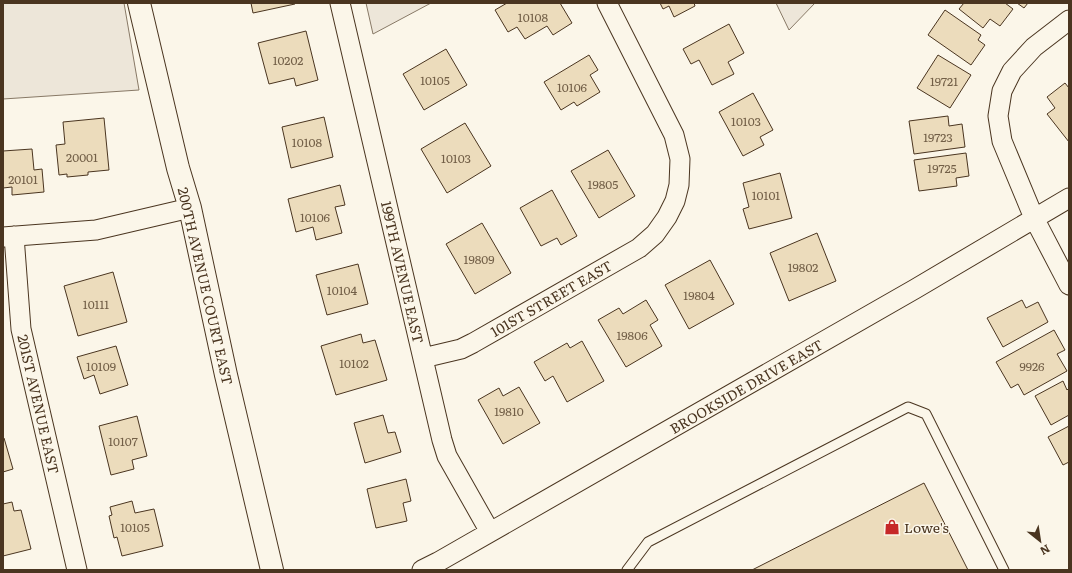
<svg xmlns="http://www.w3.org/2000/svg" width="1072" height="573" viewBox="0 0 1072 573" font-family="Literata,serif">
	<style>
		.green { fill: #ede6d9; stroke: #887966 }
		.building { fill: #ecdcbc; stroke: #4a3520 }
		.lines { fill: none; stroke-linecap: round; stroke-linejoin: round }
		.lane-casing { stroke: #4a3520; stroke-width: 11 }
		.street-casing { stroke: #4a3520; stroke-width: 21 }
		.secondary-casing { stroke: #4a3520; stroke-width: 24 }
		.lane { stroke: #fbf6e9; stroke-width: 9 }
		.street { stroke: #fbf6e9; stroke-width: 19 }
		.secondary { stroke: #fbf6e9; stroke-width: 22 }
		.labels { text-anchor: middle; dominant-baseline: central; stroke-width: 3; stroke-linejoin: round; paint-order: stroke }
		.number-label { font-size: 12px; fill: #725f47 }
		.street-label { font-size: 14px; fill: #4a3520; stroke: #fbf6e9 }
		.poi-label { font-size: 14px; fill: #4a3520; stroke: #fbf6e9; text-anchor: start }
	</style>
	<rect width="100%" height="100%" fill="#fbf6e9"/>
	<path class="green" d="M 3,3 L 124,3 L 139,90 L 3,99 Z
		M 366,3 L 431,3 L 373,34 Z
		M 776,3 L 815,3 L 789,30 Z"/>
	<path class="building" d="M 251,3 L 295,3 L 295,4 L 253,13 Z
		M 507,3 L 560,3 L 572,23 L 553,35 L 547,26 L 525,39 L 517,27 L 508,32 L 495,10 Z
		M 660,3 L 694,3 L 695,6 L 674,17 L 669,6 L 663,9 Z
		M 964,3 L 1005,3 L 1013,9 L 1000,26 L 990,19 L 983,28 L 959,9 Z
		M 1017,3 L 1028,3 L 1024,8 Z
		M 945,10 L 981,35 L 978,40 L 985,45 L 971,65 L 928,35 Z
		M 729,24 L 744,53 L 728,62 L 734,74 L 712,85 L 699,60 L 691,64 L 683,49 Z
		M 306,31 L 318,80 L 296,86 L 294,78 L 269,84 L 258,43 Z
		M 446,49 L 467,85 L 424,110 L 403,74 Z
		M 589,55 L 598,70 L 590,75 L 600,92 L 577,106 L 574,102 L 561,110 L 544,82 Z
		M 938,55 L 971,75 L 950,108 L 917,88 Z
		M 1065,83 L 1069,88 L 1069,142 L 1047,114 L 1055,108 L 1047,97 Z
		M 753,93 L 773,130 L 760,137 L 764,145 L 743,156 L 719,112 Z
		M 948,116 L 949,126 L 962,124 L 965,147 L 914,154 L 909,121 Z
		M 324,117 L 333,157 L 291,168 L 282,127 Z
		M 104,118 L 109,170 L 88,172 L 88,175 L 67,177 L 67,174 L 59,175 L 56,145 L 65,144 L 63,122 Z
		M 465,123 L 491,166 L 447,193 L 421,149 Z
		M 32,149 L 34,170 L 42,169 L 44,192 L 12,195 L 12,187 L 3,188 L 3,151 Z
		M 608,150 L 635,196 L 599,218 L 571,171 Z
		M 966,153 L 969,176 L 956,178 L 957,186 L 919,191 L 914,160 Z
		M 780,173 L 792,218 L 749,229 L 743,209 L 749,207 L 743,183 Z
		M 340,185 L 345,205 L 335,207 L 342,233 L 316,240 L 313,227 L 296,232 L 288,199 Z
		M 552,190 L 577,236 L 561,245 L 557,238 L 541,246 L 520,208 Z
		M 482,223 L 511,273 L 475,294 L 446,244 Z
		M 817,233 L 836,281 L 789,301 L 770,253 Z
		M 710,260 L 734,304 L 689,329 L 665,285 Z
		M 358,264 L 368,304 L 327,315 L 316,275 Z
		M 113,272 L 127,322 L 78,336 L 64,286 Z
		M 646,300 L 658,320 L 650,325 L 662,346 L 626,367 L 598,320 L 619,308 L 623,314 Z
		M 1022,300 L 1026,308 L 1038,302 L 1048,322 L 1003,347 L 987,318 Z
		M 1054,330 L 1065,350 L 1057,354 L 1067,371 L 1024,395 L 1018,384 L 1011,388 L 996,362 Z
		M 361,334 L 363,343 L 375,340 L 387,380 L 336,395 L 321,346 Z
		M 582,341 L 604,381 L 567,402 L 553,376 L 545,381 L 534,362 L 567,343 L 570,348 Z
		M 116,346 L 128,385 L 100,394 L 94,375 L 84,379 L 77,357 Z
		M 1063,381 L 1067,390 L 1069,388 L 1069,415 L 1051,425 L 1035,396 Z
		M 519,387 L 540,423 L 503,444 L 478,400 L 499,388 L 503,396 Z
		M 383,415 L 388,433 L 395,432 L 401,452 L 365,463 L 354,423 Z
		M 137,416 L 147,456 L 132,460 L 134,469 L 111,475 L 99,426 Z
		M 1069,426 L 1069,462 L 1063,465 L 1048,437 Z
		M 3,438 L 4,438 L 13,469 L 3,472 Z
		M 406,479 L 411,501 L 403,503 L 407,521 L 376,528 L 367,489 Z
		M 924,483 L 968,570 L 752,570 Z
		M 132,501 L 135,513 L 154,509 L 163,546 L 122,556 L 117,537 L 114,538 L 109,516 L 112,515 L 110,507 Z
		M 12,502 L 14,511 L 21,510 L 31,549 L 3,556 L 3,504 Z"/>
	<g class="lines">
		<defs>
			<path id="lane" d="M 627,570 L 648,542 L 908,407 L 926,414 L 1004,570"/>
			<path id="street" d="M 340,3 L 442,440 L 447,456 L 490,532
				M 1069,20 L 1034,47 L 1012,71 L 1002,91 L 998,116 L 1002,141 L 1034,218 L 1069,285
				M 14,236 L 21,329 L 77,570
				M 3,237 L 96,230 L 190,208
				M 423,358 L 461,349 L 473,343 L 639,248 L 655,234 L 667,217 L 675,201 L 679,185 L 680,159 L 674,135 L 607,3
				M 422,570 L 438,562 L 915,289 L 1069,198"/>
			<path id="secondary" d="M 139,3 L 178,168 L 190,208 L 226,375 L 272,570"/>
		</defs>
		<use href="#lane" class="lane-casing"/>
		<use href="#street" class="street-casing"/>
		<use href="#secondary" class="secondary-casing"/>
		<use href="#lane" class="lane"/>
		<use href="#street" class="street"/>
		<use href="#secondary" class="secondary"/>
	</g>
	<defs>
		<symbol id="shop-bare" viewBox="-9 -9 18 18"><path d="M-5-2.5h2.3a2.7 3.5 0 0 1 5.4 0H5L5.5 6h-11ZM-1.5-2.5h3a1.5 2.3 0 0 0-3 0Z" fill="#c62828" stroke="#fbf6e9" stroke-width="2.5" paint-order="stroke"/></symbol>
	</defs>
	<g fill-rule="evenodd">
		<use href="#shop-bare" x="881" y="516" width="22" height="22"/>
	</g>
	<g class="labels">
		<g class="number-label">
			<text x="533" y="17">10108</text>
			<text x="288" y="60">10202</text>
			<text x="435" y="80">10105</text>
			<text x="944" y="81">19721</text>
			<text x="572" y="87">10106</text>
			<text x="746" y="121">10103</text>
			<text x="938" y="137">19723</text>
			<text x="307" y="142">10108</text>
			<text x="82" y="157">20001</text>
			<text x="456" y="158">10103</text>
			<text x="942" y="168">19725</text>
			<text x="23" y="179">20101</text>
			<text x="603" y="184">19805</text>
			<text x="766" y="195">10101</text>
			<text x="315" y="217">10106</text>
			<text x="479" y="259">19809</text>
			<text x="803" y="267">19802</text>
			<text x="342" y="290">10104</text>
			<text x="699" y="295">19804</text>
			<text x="96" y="304">10111</text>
			<text x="632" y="335">19806</text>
			<text x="354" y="363">10102</text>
			<text x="101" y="366">10109</text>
			<text x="1032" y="366">9926</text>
			<text x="509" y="411">19810</text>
			<text x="123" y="441">10107</text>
			<text x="135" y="527">10105</text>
		</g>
		<g class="street-label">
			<text transform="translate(403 272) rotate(77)">199TH AVENUE EAST</text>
			<text transform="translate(206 286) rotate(77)">200TH AVENUE COURT EAST</text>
			<text transform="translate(551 298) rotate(-30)">101ST STREET EAST</text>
			<text transform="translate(746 386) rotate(-30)">BROOKSIDE DRIVE EAST</text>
			<text transform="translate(39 404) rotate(77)">201ST AVENUE EAST</text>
		</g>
		<g class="poi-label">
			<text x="904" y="527">Lowe's</text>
		</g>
	</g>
	<rect width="1072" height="573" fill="none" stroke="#4a3520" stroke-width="8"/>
	<g transform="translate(1040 541) rotate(150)" stroke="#fbf6e9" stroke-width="3" paint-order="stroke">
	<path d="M0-3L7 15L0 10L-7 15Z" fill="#4a3520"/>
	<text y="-6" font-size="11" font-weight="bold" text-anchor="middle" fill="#4a3520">N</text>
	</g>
</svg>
